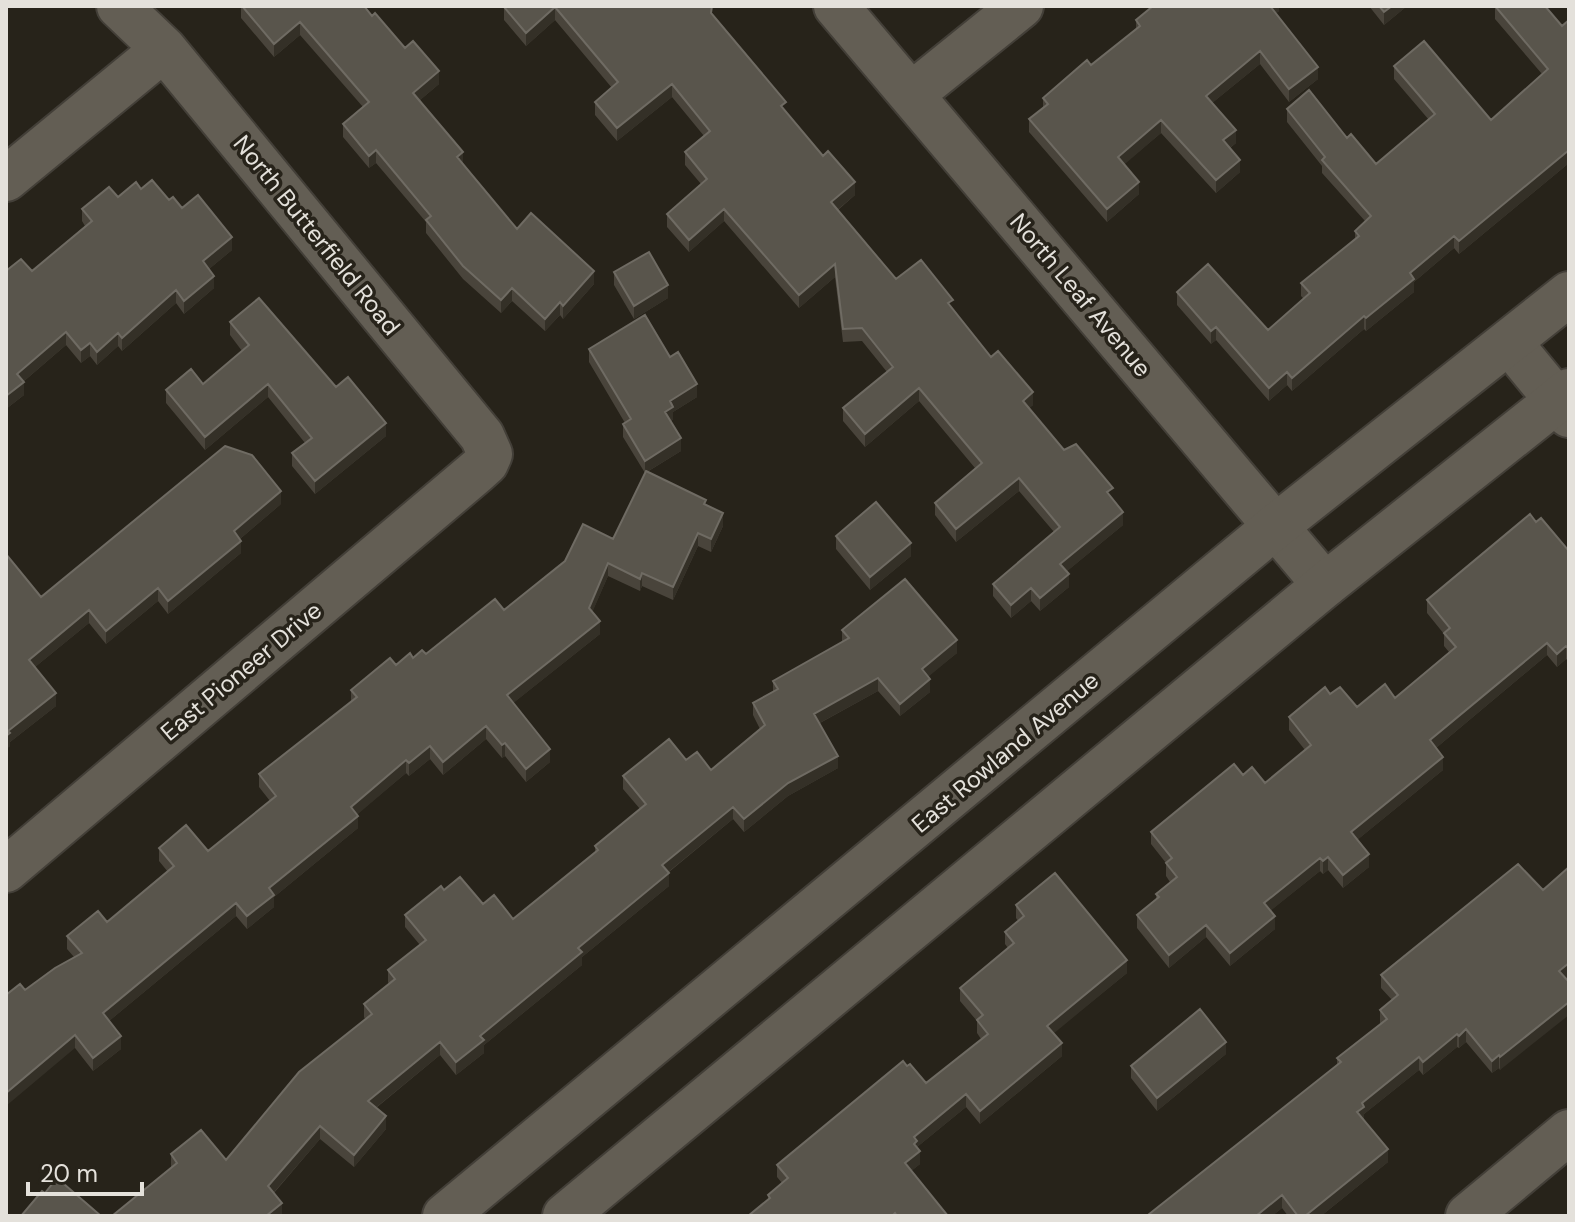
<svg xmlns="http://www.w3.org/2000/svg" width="1575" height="1222" viewBox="0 0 1575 1222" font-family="'DM Sans',sans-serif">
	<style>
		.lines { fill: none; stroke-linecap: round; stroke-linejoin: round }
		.street-casing { stroke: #433f38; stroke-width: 48 }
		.secondary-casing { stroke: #433f38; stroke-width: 48 }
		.street { stroke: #635e54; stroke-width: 44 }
		.secondary { stroke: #635e54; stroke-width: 44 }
		.wall { fill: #49443b }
		.shaded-wall { fill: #343027 }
		.building { fill: #59554c; stroke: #6f6b63; stroke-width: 2 }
		.labels { text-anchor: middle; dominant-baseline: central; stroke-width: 7; stroke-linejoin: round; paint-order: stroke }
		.street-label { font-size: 24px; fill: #e4e1db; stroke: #27231a }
	</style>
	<rect width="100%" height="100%" fill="#27231a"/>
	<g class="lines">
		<defs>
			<path id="street" d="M 836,6 L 1325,585
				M 912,94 L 1021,6
				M 6,179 L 164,49
				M 1510,343 L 1569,415
				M 6,870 L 476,472 L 486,463 L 490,454 L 482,436 L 164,49 L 119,6
				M 1468,1216 L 1569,1132"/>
			<path id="secondary" d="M 445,1216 L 1276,526 L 1569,294
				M 565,1216 L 1325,585 L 1569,391"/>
		</defs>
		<use href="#street" class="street-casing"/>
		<use href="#secondary" class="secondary-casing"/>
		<use href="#street" class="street"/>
		<use href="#secondary" class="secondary"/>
	</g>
	<path class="wall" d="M 241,6 L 364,6 L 439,84 L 420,100 L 463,165 L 517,229 L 594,284 L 563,319 L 560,315 L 545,331 L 512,301 L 501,313 L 463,279 L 426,233 L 426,222 L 376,163 L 369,168 L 343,137 L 343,124 L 363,107 L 300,35 L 274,57 L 241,18 Z
		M 504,6 L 712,14 L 786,112 L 855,195 L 838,210 L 896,279 L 953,310 L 991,357 L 1033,405 L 1029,408 L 1064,450 L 1113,499 L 1123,525 L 1067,571 L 1069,587 L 1040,611 L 1031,601 L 1011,618 L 993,596 L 993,584 L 1054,532 L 1019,491 L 956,542 L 935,515 L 935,503 L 975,468 L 919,401 L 865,447 L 843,421 L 843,408 L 887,372 L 862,341 L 843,342 L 835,277 L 799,308 L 724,221 L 689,252 L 667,227 L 667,214 L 701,184 L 685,165 L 685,152 L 704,136 L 672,97 L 617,141 L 595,115 L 595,102 L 612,88 L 555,20 L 526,46 L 504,20 Z
		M 1279,6 L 1279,11 L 1275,14 L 1318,79 L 1289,102 L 1260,64 L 1212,103 L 1236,143 L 1230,148 L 1240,172 L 1216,193 L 1161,133 L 1124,164 L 1139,194 L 1107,222 L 1029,132 L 1029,119 L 1043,108 L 1043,98 L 1091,65 L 1136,30 L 1136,20 Z
		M 1369,6 L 1407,6 L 1384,25 Z
		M 1495,6 L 1562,26 L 1569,20 L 1569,163 L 1459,254 L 1454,248 L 1414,282 L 1414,292 L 1366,331 L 1364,329 L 1292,391 L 1287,385 L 1269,401 L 1216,340 L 1211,344 L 1177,305 L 1177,292 L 1268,330 L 1304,299 L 1301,296 L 1301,283 L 1355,239 L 1355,231 L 1365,221 L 1322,173 L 1322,166 L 1287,122 L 1287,109 L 1347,138 L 1376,164 L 1429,120 L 1394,79 L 1394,66 L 1491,120 L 1542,74 L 1495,19 Z
		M 141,189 L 169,200 L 182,208 L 232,250 L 209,269 L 214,288 L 184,314 L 176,303 L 122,351 L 118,346 L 97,365 L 90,356 L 81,363 L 66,345 L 23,382 L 24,395 L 6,409 L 32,271 L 85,226 L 82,221 L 82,209 Z
		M 614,272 L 668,298 L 634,319 L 614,285 Z
		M 230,322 L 336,387 L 386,436 L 315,494 L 292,466 L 292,453 L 305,443 L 268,397 L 205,450 L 166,403 L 166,390 L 203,384 L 242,351 L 230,335 Z
		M 589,349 L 670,357 L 697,397 L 673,412 L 673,419 L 671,421 L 681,451 L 647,472 L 706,505 L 723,526 L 711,552 L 698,546 L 673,600 L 642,586 L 640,591 L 608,576 L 592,612 L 600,634 L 513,703 L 550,762 L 526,782 L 505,756 L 502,758 L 486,739 L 443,775 L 430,759 L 409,776 L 406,773 L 357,814 L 358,828 L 274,897 L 274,907 L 247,929 L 236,916 L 109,1021 L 121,1049 L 93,1071 L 75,1048 L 25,990 L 74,957 L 67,949 L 67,936 L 107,922 L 168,872 L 159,861 L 159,848 L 208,851 L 270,801 L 259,787 L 259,774 L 351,702 L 351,690 L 396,665 L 413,658 L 426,654 L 504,610 L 613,539 L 645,473 L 623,437 L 623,424 L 625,423 L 589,362 Z
		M 281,504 L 240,539 L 241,553 L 168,614 L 158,601 L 106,644 L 89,623 L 35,667 L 56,706 L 10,742 L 10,746 L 6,749 L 41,597 Z
		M 1536,522 L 1569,551 L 1569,662 L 1566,659 L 1557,667 L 1547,655 L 1436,748 L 1443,770 L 1357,840 L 1369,867 L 1343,888 L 1328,870 L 1323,874 L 1320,871 L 1271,910 L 1275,929 L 1230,966 L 1206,937 L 1169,968 L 1137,928 L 1137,915 L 1156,899 L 1156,894 L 1170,882 L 1166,876 L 1166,863 L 1151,844 L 1151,832 L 1243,775 L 1265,783 L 1305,750 L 1289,730 L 1289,717 L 1330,694 L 1357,707 L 1395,698 L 1449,652 L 1444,646 L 1444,634 L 1427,613 L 1427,600 Z
		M 836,536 L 911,556 L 870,590 L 836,549 Z
		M 842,630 L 957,653 L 928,676 L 930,692 L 900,716 L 878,691 L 820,723 L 838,768 L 788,796 L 744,832 L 733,819 L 669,872 L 669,886 L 582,957 L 582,965 L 484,1045 L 484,1053 L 456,1075 L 440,1055 L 376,1108 L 386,1129 L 354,1167 L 320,1139 L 274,1193 L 282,1216 L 171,1168 L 171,1154 L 226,1160 L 365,1019 L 364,1017 L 364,1004 L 389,984 L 388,982 L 388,970 L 420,945 L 405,927 L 405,915 L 444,890 L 483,904 L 513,919 L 595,853 L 595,846 L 640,809 L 623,789 L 623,776 L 686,760 L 711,770 L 760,729 L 753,715 L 753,703 L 773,692 L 773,681 L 842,642 Z
		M 1569,867 L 1569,976 L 1566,979 L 1500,1070 L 1499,1068 L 1492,1073 L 1466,1042 L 1459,1048 L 1457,1047 L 1423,1075 L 1419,1070 L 1364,1114 L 1364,1120 L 1388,1162 L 1321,1216 L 1288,1216 L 1282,1208 L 1272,1216 L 1148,1216 L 1337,1065 L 1337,1058 L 1380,1024 L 1380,1010 L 1392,1000 L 1381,988 L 1381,975 L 1543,890 Z
		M 1016,905 L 1127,973 L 1053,1033 L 1062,1056 L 980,1124 L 966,1107 L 917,1147 L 920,1164 L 911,1171 L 948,1216 L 748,1216 L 768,1200 L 768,1195 L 782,1183 L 777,1177 L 777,1165 L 907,1066 L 926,1083 L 981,1039 L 977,1033 L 977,1021 L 960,1001 L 960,988 L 1008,948 L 1005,944 L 1005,932 L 1018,921 L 1016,918 Z
		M 1226,1054 L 1157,1111 L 1131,1078 L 1131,1066 Z"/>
	<path class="shaded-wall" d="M 1270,6 L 1279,6 L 1279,11 L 1269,19 Z
		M 1392,6 L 1407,6 L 1384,25 L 1384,12 Z
		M 555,7 L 555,20 L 526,46 L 526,33 Z
		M 300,22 L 300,35 L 274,57 L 274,44 Z
		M 1260,51 L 1260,64 L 1206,108 L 1206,96 Z
		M 1318,67 L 1318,79 L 1289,102 L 1289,89 Z
		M 439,71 L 439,84 L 413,106 L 413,93 Z
		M 672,84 L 672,97 L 617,141 L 617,128 Z
		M 1161,120 L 1161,133 L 1118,170 L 1118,157 Z
		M 1236,130 L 1236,143 L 1223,153 L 1223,140 Z
		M 376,150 L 376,163 L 369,168 L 369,156 Z
		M 1569,150 L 1569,163 L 1459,254 L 1459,241 Z
		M 463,152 L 463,165 L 457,157 Z
		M 1240,160 L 1240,172 L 1216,193 L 1216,180 Z
		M 855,182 L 855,195 L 831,215 L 831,202 Z
		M 1139,182 L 1139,194 L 1107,222 L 1107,209 Z
		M 724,209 L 724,221 L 689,252 L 689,240 Z
		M 1454,236 L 1454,248 L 1414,282 L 1414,292 L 1366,331 L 1366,318 L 1410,273 Z
		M 232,237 L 232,250 L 203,274 L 203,261 Z
		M 835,264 L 835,277 L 799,308 L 799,295 Z
		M 594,271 L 594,284 L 563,319 L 563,306 Z
		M 214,276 L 214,288 L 184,314 L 184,301 Z
		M 668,285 L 668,298 L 634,319 L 634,306 Z
		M 512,288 L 512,301 L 501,313 L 501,300 Z
		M 176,290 L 176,303 L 122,351 L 122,338 Z
		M 560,302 L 560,315 L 545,331 L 545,319 Z
		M 1364,316 L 1364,329 L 1292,391 L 1292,378 Z
		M 1216,327 L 1216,340 L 1211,344 L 1211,331 Z
		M 66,332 L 66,345 L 17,387 L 17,374 Z
		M 118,333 L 118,346 L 97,365 L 97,352 Z
		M 90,343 L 90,356 L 81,363 L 81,350 Z
		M 1287,372 L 1287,385 L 1269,401 L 1269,388 Z
		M 24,382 L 24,395 L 6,409 L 6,396 Z
		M 268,384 L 268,397 L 205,450 L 205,437 Z
		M 697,384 L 697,397 L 673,412 L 673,419 L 665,425 L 665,412 L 670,401 Z
		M 919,388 L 919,401 L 865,447 L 865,434 Z
		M 1033,392 L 1033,405 L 1023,414 L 1023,401 Z
		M 386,423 L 386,436 L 315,494 L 315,481 Z
		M 681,438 L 681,451 L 645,473 L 645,461 Z
		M 1019,478 L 1019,491 L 956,542 L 956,529 Z
		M 281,491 L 281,504 L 234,544 L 234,531 Z
		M 1123,512 L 1123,525 L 1060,577 L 1060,564 Z
		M 723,513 L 723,526 L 711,552 L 711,539 Z
		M 698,533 L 698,546 L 673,600 L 673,587 Z
		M 241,541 L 241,553 L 168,614 L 168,601 Z
		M 911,543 L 911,556 L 870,590 L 870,577 Z
		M 608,563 L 608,576 L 589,620 L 589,608 Z
		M 642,573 L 642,586 L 640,591 L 640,579 Z
		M 1069,574 L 1069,587 L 1040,611 L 1040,598 Z
		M 158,588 L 158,601 L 106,644 L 106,631 Z
		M 1031,588 L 1031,601 L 1011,618 L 1011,605 Z
		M 89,610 L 89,623 L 29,672 L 29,660 Z
		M 600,621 L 600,634 L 507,708 L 507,695 Z
		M 957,640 L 957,653 L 922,682 L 922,669 Z
		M 1547,643 L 1547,655 L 1430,753 L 1430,740 Z
		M 1566,646 L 1566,659 L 1557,667 L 1557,654 Z
		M 878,678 L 878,691 L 814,726 L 814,714 Z
		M 930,679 L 930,692 L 900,716 L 900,704 Z
		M 56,693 L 56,706 L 10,742 L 10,746 L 6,749 L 6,736 L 8,731 Z
		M 486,726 L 486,739 L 443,775 L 443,762 Z
		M 505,743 L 505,756 L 502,758 L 502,745 Z
		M 430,746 L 430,759 L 409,776 L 409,763 Z
		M 550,749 L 550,762 L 526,782 L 526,769 Z
		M 838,756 L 838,768 L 788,796 L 744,832 L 744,819 L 788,783 Z
		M 1443,757 L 1443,770 L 1351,845 L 1351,832 Z
		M 406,760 L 406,773 L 351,820 L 351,807 Z
		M 733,807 L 733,819 L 662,877 L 662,865 Z
		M 358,816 L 358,828 L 274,897 L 274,907 L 247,929 L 247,916 L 269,888 Z
		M 1369,854 L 1369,867 L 1343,888 L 1343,875 Z
		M 1328,857 L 1328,870 L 1323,874 L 1323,861 Z
		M 1320,858 L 1320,871 L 1264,916 L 1264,903 Z
		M 669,873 L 669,886 L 582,957 L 582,965 L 484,1045 L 484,1053 L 456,1075 L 456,1062 L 480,1036 L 578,948 Z
		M 236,903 L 236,916 L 103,1026 L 103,1013 Z
		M 1275,916 L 1275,929 L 1230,966 L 1230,953 Z
		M 1206,925 L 1206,937 L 1169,968 L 1169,955 Z
		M 1127,960 L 1127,973 L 1047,1039 L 1047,1026 Z
		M 1569,963 L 1569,976 L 1559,984 L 1559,971 Z
		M 1569,1002 L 1569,1015 L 1500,1070 L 1500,1057 Z
		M 1466,1029 L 1466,1042 L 1459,1048 L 1459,1036 Z
		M 1457,1034 L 1457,1047 L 1423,1075 L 1423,1062 Z
		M 75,1035 L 75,1048 L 6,1106 L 6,1093 Z
		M 121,1036 L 121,1049 L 93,1071 L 93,1058 Z
		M 440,1042 L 440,1055 L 368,1114 L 368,1101 Z
		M 1226,1042 L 1226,1054 L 1157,1111 L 1157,1098 Z
		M 1062,1043 L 1062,1056 L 980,1124 L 980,1111 Z
		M 1499,1055 L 1499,1068 L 1492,1073 L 1492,1061 Z
		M 1419,1057 L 1419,1070 L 1364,1114 L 1364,1119 L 1357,1112 L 1362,1103 Z
		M 966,1094 L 966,1107 L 917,1147 L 920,1151 L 920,1164 L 905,1176 L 905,1163 L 914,1137 Z
		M 386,1116 L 386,1129 L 354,1167 L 354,1155 Z
		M 320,1126 L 320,1139 L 268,1199 L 268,1186 Z
		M 1388,1149 L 1388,1162 L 1321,1216 L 1305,1216 Z
		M 1282,1195 L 1282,1208 L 1272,1216 L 1256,1216 Z
		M 282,1203 L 282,1216 L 266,1216 Z"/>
	<path class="building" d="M 242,6 L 364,6 L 372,16 L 375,13 L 405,48 L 413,41 L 439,71 L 413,93 L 463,152 L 457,157 L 517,229 L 531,213 L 594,271 L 563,306 L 560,302 L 545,319 L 512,288 L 501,300 L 463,266 L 426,220 L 431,216 L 376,150 L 369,156 L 343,124 L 369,102 L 300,22 L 274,44 Z
		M 504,6 L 712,6 L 711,13 L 786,102 L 781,106 L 823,156 L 828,151 L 855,182 L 831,202 L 896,279 L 921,260 L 953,300 L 948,303 L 991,357 L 998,351 L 1033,392 L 1023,401 L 1064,450 L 1076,444 L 1113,488 L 1107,492 L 1123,512 L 1060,564 L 1069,574 L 1040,598 L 1031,588 L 1011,605 L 993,584 L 1060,527 L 1019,478 L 956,529 L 935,503 L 982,463 L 919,388 L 865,434 L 843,408 L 893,367 L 862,328 L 843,329 L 835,264 L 799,295 L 724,209 L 689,240 L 667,214 L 707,179 L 685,152 L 710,131 L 672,84 L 617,128 L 595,102 L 618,82 L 555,7 L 526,33 L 504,7 Z
		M 1153,6 L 1270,6 L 1318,67 L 1289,89 L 1260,51 L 1206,96 L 1236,130 L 1223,140 L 1240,160 L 1216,180 L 1161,120 L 1118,157 L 1139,182 L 1107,209 L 1029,119 L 1048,104 L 1043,98 L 1087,60 L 1091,65 L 1140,26 L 1136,20 Z
		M 1379,6 L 1392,6 L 1384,12 Z
		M 1495,6 L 1545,6 L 1562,26 L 1569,20 L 1569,150 L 1459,241 L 1454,236 L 1410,273 L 1414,279 L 1366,318 L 1364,316 L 1292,378 L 1287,372 L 1269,388 L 1216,327 L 1211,331 L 1177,292 L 1208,264 L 1268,330 L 1310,293 L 1301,283 L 1359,236 L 1355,231 L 1371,216 L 1322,160 L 1325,157 L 1287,109 L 1309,90 L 1347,138 L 1351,134 L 1376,164 L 1435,114 L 1394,66 L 1424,41 L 1491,120 L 1548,69 Z
		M 152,180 L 169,200 L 173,197 L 182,208 L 198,195 L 232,237 L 203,261 L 214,276 L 184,301 L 176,290 L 122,338 L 118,333 L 97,352 L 90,343 L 81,350 L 66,332 L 17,374 L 24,382 L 6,396 L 6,271 L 21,259 L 32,271 L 92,221 L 82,209 L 109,187 L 118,197 L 136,182 L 141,189 Z
		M 649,252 L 668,285 L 634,306 L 614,272 Z
		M 259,298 L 336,387 L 348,377 L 386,423 L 315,481 L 292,453 L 312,438 L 268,384 L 205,437 L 166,390 L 191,369 L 203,384 L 249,345 L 230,322 Z
		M 645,315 L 670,357 L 678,352 L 697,384 L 670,401 L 673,407 L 665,412 L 681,438 L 645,461 L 623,424 L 631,419 L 589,349 Z
		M 225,446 L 252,455 L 281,491 L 234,531 L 241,541 L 168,601 L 158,588 L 106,631 L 89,610 L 29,660 L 56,693 L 8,731 L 10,733 L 6,736 L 6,554 L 41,597 Z
		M 646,471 L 706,500 L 704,504 L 723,513 L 711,539 L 698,533 L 673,587 L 642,573 L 640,579 L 608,563 L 589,608 L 600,621 L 507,695 L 550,749 L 526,769 L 505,743 L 502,745 L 486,726 L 443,762 L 430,746 L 409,763 L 406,760 L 351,807 L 358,816 L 269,888 L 274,895 L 247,916 L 236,903 L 103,1013 L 121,1036 L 93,1058 L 75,1035 L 6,1093 L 6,995 L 20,984 L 25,990 L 55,968 L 82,953 L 67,936 L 98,911 L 107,922 L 174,866 L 159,848 L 186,825 L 208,851 L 276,796 L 259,774 L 357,697 L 351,690 L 390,658 L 396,665 L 410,653 L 413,658 L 422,650 L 426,654 L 495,599 L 504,610 L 565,561 L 583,524 L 613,539 Z
		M 876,502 L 911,543 L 870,577 L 836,536 Z
		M 1530,514 L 1536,522 L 1541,518 L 1569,551 L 1569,649 L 1566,646 L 1557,654 L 1547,643 L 1430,740 L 1443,757 L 1351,832 L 1369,854 L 1343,875 L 1328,857 L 1323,861 L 1320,858 L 1264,903 L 1275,916 L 1230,953 L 1206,925 L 1169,955 L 1137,915 L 1159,897 L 1156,894 L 1177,877 L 1166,863 L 1172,858 L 1151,832 L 1234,764 L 1243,775 L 1252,767 L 1265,783 L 1311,745 L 1289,717 L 1325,687 L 1330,694 L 1340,687 L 1357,707 L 1385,684 L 1395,698 L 1456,647 L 1444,633 L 1450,628 L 1427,600 Z
		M 905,579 L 957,640 L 922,669 L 930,679 L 900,704 L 878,678 L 814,714 L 838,756 L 788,783 L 744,819 L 733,807 L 662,865 L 669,873 L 578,948 L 582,952 L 480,1036 L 484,1040 L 456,1062 L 440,1042 L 368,1101 L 386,1116 L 354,1155 L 320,1126 L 268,1186 L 282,1203 L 266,1216 L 112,1216 L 177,1163 L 171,1154 L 201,1130 L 226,1160 L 299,1072 L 372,1014 L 364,1004 L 395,979 L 388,970 L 426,940 L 405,915 L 441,886 L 444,890 L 460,877 L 483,904 L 494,895 L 513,919 L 598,850 L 595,846 L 646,804 L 623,776 L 669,739 L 686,760 L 697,752 L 711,770 L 765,725 L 753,703 L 778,689 L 773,681 L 849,638 L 842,630 Z
		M 1518,864 L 1543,890 L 1569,867 L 1569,963 L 1559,971 L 1569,982 L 1569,1002 L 1500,1057 L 1499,1055 L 1492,1061 L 1466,1029 L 1459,1036 L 1457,1034 L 1423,1062 L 1419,1057 L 1362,1103 L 1364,1107 L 1357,1112 L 1388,1149 L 1305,1216 L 1298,1216 L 1282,1195 L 1256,1216 L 1148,1216 L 1148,1215 L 1341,1062 L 1337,1058 L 1387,1019 L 1380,1010 L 1398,995 L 1381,975 Z
		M 1055,873 L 1127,960 L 1047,1026 L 1062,1043 L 980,1111 L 966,1094 L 914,1137 L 917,1141 L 914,1144 L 920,1151 L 905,1163 L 948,1216 L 897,1216 L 895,1213 L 892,1216 L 748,1216 L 770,1198 L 768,1195 L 788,1178 L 777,1165 L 903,1061 L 907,1066 L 910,1064 L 926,1083 L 988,1034 L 977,1020 L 983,1015 L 960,988 L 1014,943 L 1005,932 L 1024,916 L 1016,905 Z
		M 1200,1009 L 1226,1042 L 1157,1098 L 1131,1066 Z
		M 57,1178 L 101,1216 L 21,1216 L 42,1191 L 45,1193 Z"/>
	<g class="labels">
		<g class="street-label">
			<text transform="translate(317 235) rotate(51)">North Butterfield Road</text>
			<text transform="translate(1081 295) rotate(50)">North Leaf Avenue</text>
			<text transform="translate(241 671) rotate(-40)">East Pioneer Drive</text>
			<text transform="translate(1005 752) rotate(-40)">East Rowland Avenue</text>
		</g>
	</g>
	<rect width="1575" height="1222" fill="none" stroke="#e4e1db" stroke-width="16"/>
	<path d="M28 1182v12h114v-12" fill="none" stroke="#e4e1db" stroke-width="4"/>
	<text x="40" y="1182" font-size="24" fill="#e4e1db" stroke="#27231a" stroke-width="6" paint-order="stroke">20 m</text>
</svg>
